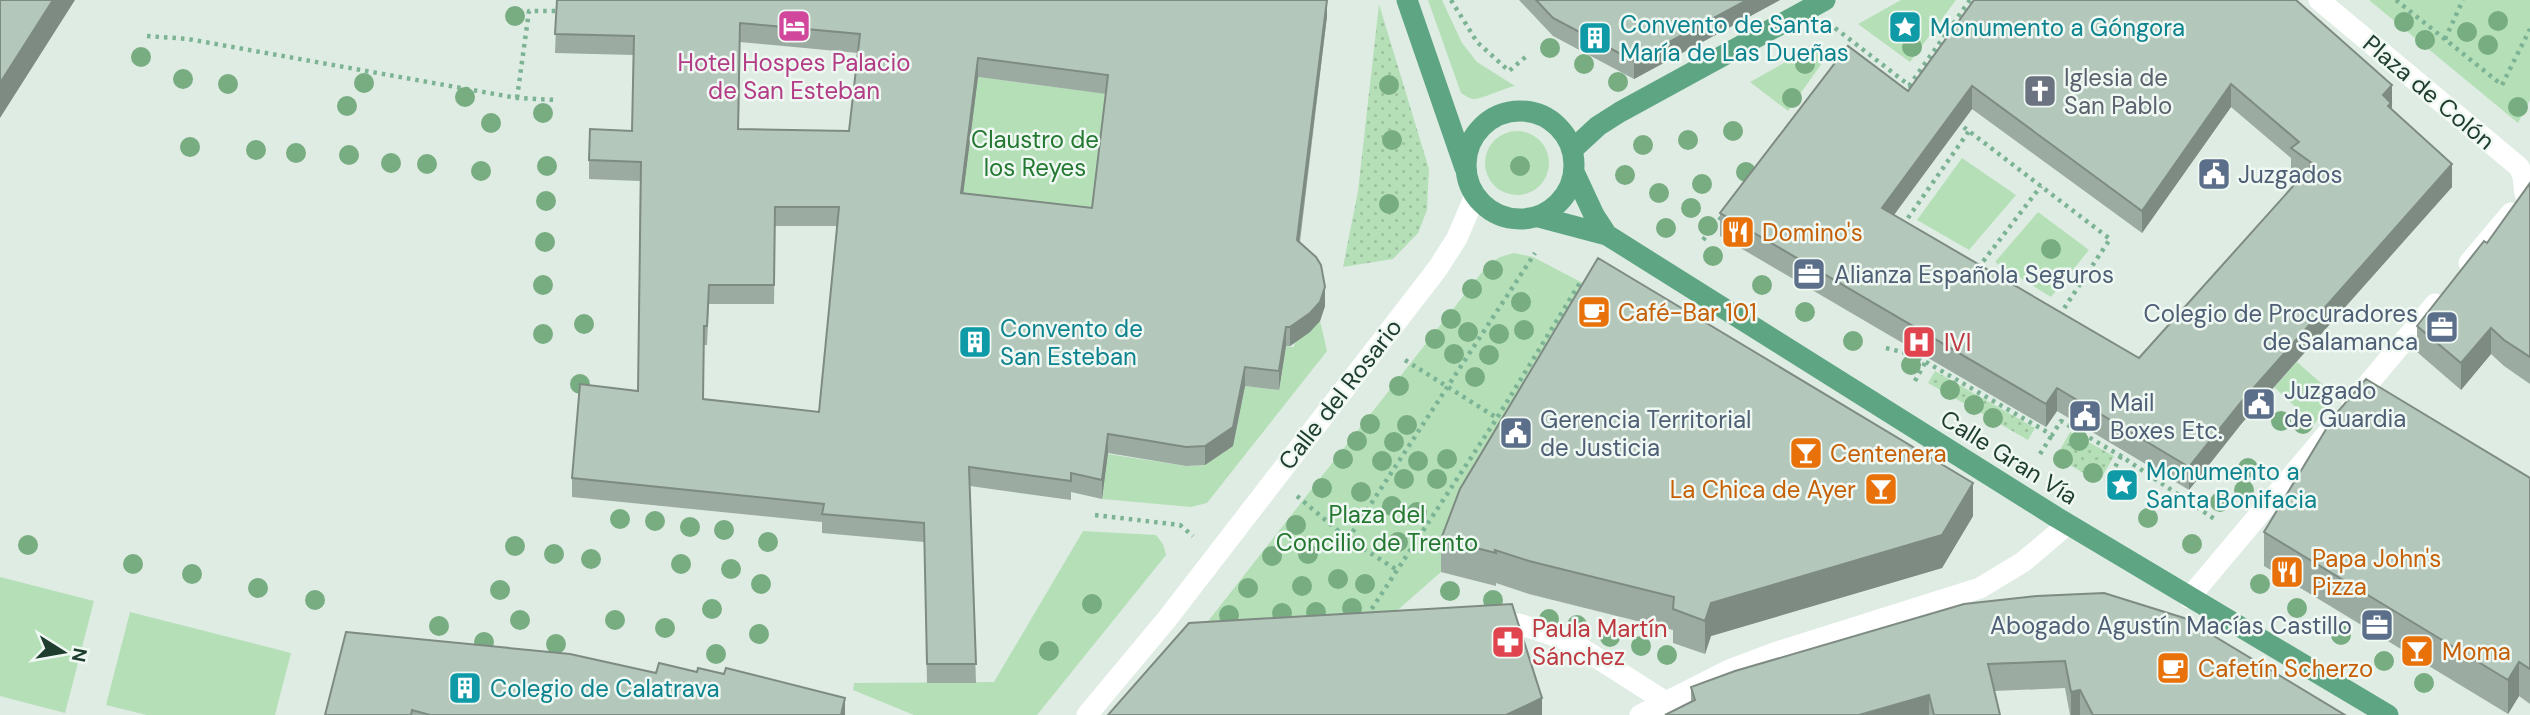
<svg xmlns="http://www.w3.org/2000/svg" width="2530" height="715" viewBox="0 0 2530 715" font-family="'DM Sans',sans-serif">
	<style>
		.grass { fill: url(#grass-dots) }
		.green { fill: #b5e0b7 }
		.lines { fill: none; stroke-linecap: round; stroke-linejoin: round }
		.path { stroke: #7cb395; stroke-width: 4.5; stroke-dasharray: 3.5 5; stroke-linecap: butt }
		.minor { stroke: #fff; stroke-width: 21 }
		.major { stroke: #5ea683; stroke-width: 21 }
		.tree { fill: #78ac81 }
		.wall { fill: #9baba1; fill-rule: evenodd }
		.shaded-wall { fill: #7e8b83 }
		.building { fill: #b4c7bb; stroke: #7e8b83; stroke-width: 2; fill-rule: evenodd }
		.labels { text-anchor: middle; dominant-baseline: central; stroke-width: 5; stroke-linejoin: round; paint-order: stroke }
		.culture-label { font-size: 24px; fill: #0d838f; stroke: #eff8f2; text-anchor: start }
		.hotel-label { font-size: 24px; fill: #b23c85; stroke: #eff8f2 }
		.worship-label { font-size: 24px; fill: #5b616d; stroke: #eff8f2; text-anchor: start }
		.street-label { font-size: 24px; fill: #1e3d2e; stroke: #eff8f2 }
		.park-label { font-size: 24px; fill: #247831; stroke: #eff8f2 }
		.service-label { font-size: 24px; fill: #4e5e75; stroke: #eff8f2; text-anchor: start }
		.food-label { font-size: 24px; fill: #c56008; stroke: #eff8f2; text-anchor: start }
		.health-label { font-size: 24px; fill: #be3a42; stroke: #eff8f2; text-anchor: start }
	</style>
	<defs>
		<pattern id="grass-dots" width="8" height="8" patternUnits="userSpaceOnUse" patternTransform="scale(1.75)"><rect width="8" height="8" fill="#b5e0b7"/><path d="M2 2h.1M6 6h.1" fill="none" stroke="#9bc19e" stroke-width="1.8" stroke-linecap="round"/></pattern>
	</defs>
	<rect width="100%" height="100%" fill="#dfece3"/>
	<path class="grass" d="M 1379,4 L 1429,169 L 1427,210 L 1418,233 L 1393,259 L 1343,267 L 1358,191 Z
		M 1935,371 L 2035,428 L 2028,440 L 1928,383 Z
		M 2070,432 L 2114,456 L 2099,482 L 2056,457 Z"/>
	<path class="green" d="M 1428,0 L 1442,0 L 1462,43 L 1477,62 L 1515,86 C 1504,88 1480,100 1473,99 C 1468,98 1465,95 1461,93 Z
		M 1901,0 L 1956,0 L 1910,62 L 1858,24 Z
		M 2369,0 L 2530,0 L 2530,100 L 2518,123 Z
		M 1814,46 L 1827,56 L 1788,111 L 1750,82 Z
		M 978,77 L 1108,94 L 1092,227 L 961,212 Z
		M1485 163a32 32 0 1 1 64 0a32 32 0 1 1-64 0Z
		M 1962,158 L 2016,195 L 1969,250 L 1917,220 Z
		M 2038,212 L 2089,250 L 2051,297 L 1995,262 Z
		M 1514,253 L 1533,257 L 1598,291 L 1459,524 L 1441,572 L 1375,630 L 1205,625 L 1486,267 L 1500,257 Z
		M 1320,321 L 1327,351 L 1207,503 L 1191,507 L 1102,499 L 1108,454 L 1186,466 L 1205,465 L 1233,446 L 1245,386 L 1279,390 L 1286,346 L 1294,347 L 1295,339 L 1310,332 Z
		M 2297,362 L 2337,397 L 2314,424 L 2274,387 Z
		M 1083,531 L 1156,535 L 1163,544 L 1166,555 L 1037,715 L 914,715 L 853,690 L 854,683 L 994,682 Z
		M 0,577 L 94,601 L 65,713 L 0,696 Z
		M 130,612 L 291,653 L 275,715 L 147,715 L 106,705 Z"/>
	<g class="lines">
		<path class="path" d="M 1451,0 L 1477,42 L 1509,71 L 1529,54
			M 2396,0 L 2502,85 L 2530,29
			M 1835,28 L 1914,89
			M 147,36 L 188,39 L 517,98 L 556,100
			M 2445,39 L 2463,0
			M 1909,86 L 1970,0
			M 517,98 L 529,11 L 557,11
			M 1957,122 L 2110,239 L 2059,316
			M 1903,225 L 1969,131
			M 1703,240 L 1724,214
			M 1978,268 L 2041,186
			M 1886,348 L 1914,355 L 2052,435 L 2061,421 L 2121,456 L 2216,520
			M 1405,360 L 1497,418
			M 1915,381 L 1926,361
			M 2040,454 L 2052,435
			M 2121,456 L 2106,484 L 2130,497 L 2128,504
			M 1297,496 L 1348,539 L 1397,570
			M 1095,515 L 1180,525 L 1193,536
			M 1348,539 L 1535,253
			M 1367,616 L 1497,418 L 1581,281"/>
		<path class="minor" d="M 2319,0 L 2519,167 L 2523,176 L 2525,194
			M 2469,263 L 2511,213
			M 2352,403 L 2435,304
			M 2189,598 L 2332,428
			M 1489,625 L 1519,624 L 1572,642 L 1666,702 L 1670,715
			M 1087,715 L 1167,619 L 1438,268 L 1457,238 L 1475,196
			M 1640,715 L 1729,670 L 1774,653 L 1980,588 L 2023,562 L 2068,524"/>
		<path class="major" d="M 1407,0 L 1465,168
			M1466 165a54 54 0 1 1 108 0a54 54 0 1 1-108 0Z
			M 1572,150 L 1598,126 L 1620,112 L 1825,0
			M 1574,172 L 1594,215 L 1607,235
			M 1539,217 L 1607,235 L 2056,517 L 2388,715"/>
	</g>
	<g class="tree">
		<circle cx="515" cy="16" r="10"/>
		<circle cx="2498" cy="21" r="10"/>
		<circle cx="2404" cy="22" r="10"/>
		<circle cx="2467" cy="32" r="10"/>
		<circle cx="2425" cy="40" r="10"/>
		<circle cx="2488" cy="45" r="10"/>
		<circle cx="1912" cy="47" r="10"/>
		<circle cx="1550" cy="48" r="10"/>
		<circle cx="141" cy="57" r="10"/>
		<circle cx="1584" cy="64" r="10"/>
		<circle cx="1805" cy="64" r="10"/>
		<circle cx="183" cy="79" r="10"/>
		<circle cx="1618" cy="82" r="10"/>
		<circle cx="364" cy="83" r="10"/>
		<circle cx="228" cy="84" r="10"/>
		<circle cx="1389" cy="85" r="10"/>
		<circle cx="465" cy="97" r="10"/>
		<circle cx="1792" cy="98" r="10"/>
		<circle cx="347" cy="106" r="10"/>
		<circle cx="2518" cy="107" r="10"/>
		<circle cx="543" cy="113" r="10"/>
		<circle cx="491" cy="123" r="10"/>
		<circle cx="1733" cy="131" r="10"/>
		<circle cx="1392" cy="140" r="10"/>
		<circle cx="1688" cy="140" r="10"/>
		<circle cx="1643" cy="145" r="10"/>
		<circle cx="190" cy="147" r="10"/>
		<circle cx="256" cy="150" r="10"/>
		<circle cx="296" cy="153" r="10"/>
		<circle cx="349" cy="155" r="10"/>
		<circle cx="391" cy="163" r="10"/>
		<circle cx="427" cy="164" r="10"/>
		<circle cx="547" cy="166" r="10"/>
		<circle cx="1520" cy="166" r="10"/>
		<circle cx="481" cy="171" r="10"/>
		<circle cx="1746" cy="172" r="10"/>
		<circle cx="1625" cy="175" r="10"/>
		<circle cx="1702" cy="184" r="10"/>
		<circle cx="1659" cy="193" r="10"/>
		<circle cx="546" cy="201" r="10"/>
		<circle cx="1389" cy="204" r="10"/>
		<circle cx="1691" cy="208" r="10"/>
		<circle cx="1708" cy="226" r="10"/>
		<circle cx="1666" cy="228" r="10"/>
		<circle cx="545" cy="242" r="10"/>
		<circle cx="2051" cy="249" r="10"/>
		<circle cx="1713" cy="256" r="10"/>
		<circle cx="1493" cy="270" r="10"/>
		<circle cx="543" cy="285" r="10"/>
		<circle cx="1762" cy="285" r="10"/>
		<circle cx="1472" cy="289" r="10"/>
		<circle cx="1521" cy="302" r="10"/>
		<circle cx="1805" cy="312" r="10"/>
		<circle cx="1451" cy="319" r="10"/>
		<circle cx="584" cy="324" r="10"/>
		<circle cx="1524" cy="330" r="10"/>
		<circle cx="1468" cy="332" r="10"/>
		<circle cx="543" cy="334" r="10"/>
		<circle cx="1499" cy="334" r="10"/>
		<circle cx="1435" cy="339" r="10"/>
		<circle cx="1853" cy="341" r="10"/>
		<circle cx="1454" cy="354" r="10"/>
		<circle cx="1489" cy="355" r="10"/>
		<circle cx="1911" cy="365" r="10"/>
		<circle cx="1475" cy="377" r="10"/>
		<circle cx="580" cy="384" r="10"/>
		<circle cx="1399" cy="386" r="10"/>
		<circle cx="1950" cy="390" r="10"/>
		<circle cx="1974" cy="405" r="10"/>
		<circle cx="1993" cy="418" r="10"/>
		<circle cx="2281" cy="421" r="10"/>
		<circle cx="1370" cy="424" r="10"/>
		<circle cx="2303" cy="424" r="10"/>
		<circle cx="1407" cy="425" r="10"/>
		<circle cx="1357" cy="441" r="10"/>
		<circle cx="2079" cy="441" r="10"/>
		<circle cx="1394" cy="442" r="10"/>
		<circle cx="1343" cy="459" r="10"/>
		<circle cx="1447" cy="459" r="10"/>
		<circle cx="2063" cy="459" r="10"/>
		<circle cx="1382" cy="461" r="10"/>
		<circle cx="1418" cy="461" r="10"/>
		<circle cx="2248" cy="468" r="10"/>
		<circle cx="2093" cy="473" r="10"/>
		<circle cx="1404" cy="479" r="10"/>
		<circle cx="1437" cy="479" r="10"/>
		<circle cx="1322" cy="488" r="10"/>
		<circle cx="2244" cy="490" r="10"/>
		<circle cx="1361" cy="492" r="10"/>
		<circle cx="2220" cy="502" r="10"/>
		<circle cx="1392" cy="506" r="10"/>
		<circle cx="1417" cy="512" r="10"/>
		<circle cx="2148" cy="518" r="10"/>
		<circle cx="620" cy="519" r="10"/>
		<circle cx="655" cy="521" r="10"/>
		<circle cx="1296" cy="525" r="10"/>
		<circle cx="690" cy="527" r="10"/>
		<circle cx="724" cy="530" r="10"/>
		<circle cx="768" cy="542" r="10"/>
		<circle cx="1398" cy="542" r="10"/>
		<circle cx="2192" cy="544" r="10"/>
		<circle cx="28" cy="545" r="10"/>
		<circle cx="515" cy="546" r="10"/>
		<circle cx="554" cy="554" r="10"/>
		<circle cx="1308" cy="554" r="10"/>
		<circle cx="1272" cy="556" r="10"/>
		<circle cx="591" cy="559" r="10"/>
		<circle cx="133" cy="564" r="10"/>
		<circle cx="681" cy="564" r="10"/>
		<circle cx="731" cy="569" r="10"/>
		<circle cx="192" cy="574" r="10"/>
		<circle cx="1338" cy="579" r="10"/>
		<circle cx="761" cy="584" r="10"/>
		<circle cx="1365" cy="584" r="10"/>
		<circle cx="2260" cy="584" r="10"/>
		<circle cx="1302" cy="586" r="10"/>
		<circle cx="258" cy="588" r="10"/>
		<circle cx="1248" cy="588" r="10"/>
		<circle cx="500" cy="590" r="10"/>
		<circle cx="1450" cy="591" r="10"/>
		<circle cx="315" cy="600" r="10"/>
		<circle cx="1493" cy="600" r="10"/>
		<circle cx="1092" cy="604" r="10"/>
		<circle cx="1352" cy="608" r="10"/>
		<circle cx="2297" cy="608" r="10"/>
		<circle cx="712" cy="609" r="10"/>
		<circle cx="1316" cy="612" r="10"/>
		<circle cx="1282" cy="613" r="10"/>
		<circle cx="1229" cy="615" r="10"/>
		<circle cx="1549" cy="619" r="10"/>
		<circle cx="520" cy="620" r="10"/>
		<circle cx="615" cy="620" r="10"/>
		<circle cx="1577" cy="625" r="10"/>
		<circle cx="439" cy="626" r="10"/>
		<circle cx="665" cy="628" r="10"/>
		<circle cx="759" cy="634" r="10"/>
		<circle cx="2341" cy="635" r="10"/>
		<circle cx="1610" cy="637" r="10"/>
		<circle cx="484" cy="642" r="10"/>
		<circle cx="556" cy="644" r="10"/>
		<circle cx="1641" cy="646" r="10"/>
		<circle cx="1049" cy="651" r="10"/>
		<circle cx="716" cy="654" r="10"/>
		<circle cx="1667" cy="655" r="10"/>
		<circle cx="2384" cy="661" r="10"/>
		<circle cx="2424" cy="683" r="10"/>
	</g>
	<path class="wall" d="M 557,0 L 1327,16 L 1300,242 L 1325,306 L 1320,321 L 1310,332 L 1290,346 L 1286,346 L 1279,390 L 1245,386 L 1233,446 L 1205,465 L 1186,466 L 1108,453 L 1102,499 L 1071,492 L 1071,500 L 970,486 L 976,683 L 927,683 L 924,542 L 822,533 L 822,522 L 572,497 L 572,478 L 638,391 L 640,181 L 589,179 L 589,160 L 632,131 L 633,55 L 555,53 ZM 740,42 L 858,53 L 849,131 L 739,129 ZM 978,77 L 1106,94 L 1092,208 L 963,193 ZM 775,226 L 838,226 L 819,412 L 703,399 L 704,345 L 707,345 L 709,304 L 774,304 Z
		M 1519,0 L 1780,0 L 1634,79 L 1553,36 Z
		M 1974,0 L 2392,107 L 2391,109 L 2452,187 L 2242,423 L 2189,490 L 2057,411 L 2046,427 L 1720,236 L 1720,213 L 1908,91 ZM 2231,107 L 2291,158 L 2291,171 L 2301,178 L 2139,358 L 1894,215 L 1972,109 L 2142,233 Z
		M 2530,183 L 2530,384 L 2504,366 L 2491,354 L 2461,390 L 2417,352 L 2417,326 L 2487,243 Z
		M 2530,478 L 2530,704 L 2519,696 L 2508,714 L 2264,566 L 2264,532 Z
		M 1973,516 L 1942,568 L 1711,636 L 1705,654 L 1673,643 L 1673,630 L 1529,594 L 1496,583 L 1496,586 L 1441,572 L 1441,539 Z
		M 1964,604 L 2345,715 L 2070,715 L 2065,688 L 1994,691 L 2000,715 L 1665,715 L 1691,702 L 1691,687 Z
		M 656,673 L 845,715 L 325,715 Z"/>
	<path class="shaded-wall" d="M 53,0 L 75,0 L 0,118 L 0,83 Z
		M 1327,0 L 1327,16 L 1297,259 L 1297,240 Z
		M 1747,0 L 1780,0 L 1634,79 L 1634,61 Z
		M 978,58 L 978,77 L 961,212 L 961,193 Z
		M 2231,84 L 2231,107 L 2142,233 L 2142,211 Z
		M 2392,85 L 2392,107 L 2391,109 L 2391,126 L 2383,95 Z
		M 1972,86 L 1972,109 L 1882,231 L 1882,208 Z
		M 2452,164 L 2452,187 L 2242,423 L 2189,490 L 2189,467 L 2242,401 Z
		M 1325,287 L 1325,306 L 1320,321 L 1310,332 L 1290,346 L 1290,327 Z
		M 1286,327 L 1286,346 L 1279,390 L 1279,371 Z
		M 2491,328 L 2491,354 L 2461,390 L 2461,363 Z
		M 1245,367 L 1245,386 L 1233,446 L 1205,465 L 1205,446 Z
		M 2057,388 L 2057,411 L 2046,427 L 2046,404 Z
		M 1108,434 L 1108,453 L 1102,499 L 1102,480 Z
		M 1973,483 L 1973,516 L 1942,568 L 1711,636 L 1705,654 L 1705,621 L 1711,603 Z
		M 2519,662 L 2519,696 L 2508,714 L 2508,680 Z
		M 2080,690 L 2080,715 L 2071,715 L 2071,692 Z
		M 1929,695 L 1929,715 L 1859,715 Z
		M 845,698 L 845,715 L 841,715 Z
		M 1542,698 L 1542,715 L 1506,715 Z"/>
	<path class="building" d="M 0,0 L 53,0 L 0,83 Z
		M 557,0 L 1327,0 L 1297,240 L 1316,257 L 1321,265 L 1325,287 L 1320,302 L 1310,313 L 1290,327 L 1286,327 L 1279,371 L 1245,367 L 1233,427 L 1205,446 L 1186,447 L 1108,434 L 1102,480 L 1071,473 L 1071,481 L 969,467 L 976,664 L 927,664 L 924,523 L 822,514 L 824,504 L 572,478 L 580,384 L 638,391 L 641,162 L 589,160 L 590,129 L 632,131 L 634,36 L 555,34 ZM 740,23 L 860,34 L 849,131 L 738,129 ZM 978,58 L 1108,75 L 1092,208 L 961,193 ZM 775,207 L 839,207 L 819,412 L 703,399 L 704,326 L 707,326 L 709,285 L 774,285 Z
		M 1536,0 L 1747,0 L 1634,61 L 1553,18 Z
		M 1974,0 L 2296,0 L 2392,85 L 2383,95 L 2391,103 L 2388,106 L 2452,164 L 2242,401 L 2189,467 L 2057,388 L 2046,404 L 1720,213 L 1848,46 L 1908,91 ZM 2231,84 L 2299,142 L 2291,148 L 2313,164 L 2139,358 L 1882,208 L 1972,86 L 2142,211 Z
		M 2530,183 L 2530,357 L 2504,340 L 2491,328 L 2461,363 L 2417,326 L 2484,241 L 2487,243 Z
		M 1598,258 L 1973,483 L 1942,535 L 1711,603 L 1705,621 L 1673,609 L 1674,597 L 1529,561 L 1495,550 L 1496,553 L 1441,539 L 1460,489 Z
		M 2366,379 L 2530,478 L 2530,669 L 2519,662 L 2508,680 L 2264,532 L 2334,416 Z
		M 2104,593 L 2184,618 L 2345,715 L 2093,715 L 2080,690 L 2071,692 L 2065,661 L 1988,664 L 2000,715 L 1934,715 L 1929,695 L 1859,715 L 1665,715 L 1695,700 L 1691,687 L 1735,671 L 1964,604 L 2037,596 Z
		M 1512,604 L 1542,698 L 1506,715 L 1108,715 L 1189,623 Z
		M 346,632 L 570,654 L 656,673 L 659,663 L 697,672 L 698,668 L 724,674 L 726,668 L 845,698 L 841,715 L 430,715 L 412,710 L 411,715 L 325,715 Z"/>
	<defs>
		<symbol id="hotel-square" viewBox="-11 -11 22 22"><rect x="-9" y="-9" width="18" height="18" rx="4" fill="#d1479c" stroke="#eff8f2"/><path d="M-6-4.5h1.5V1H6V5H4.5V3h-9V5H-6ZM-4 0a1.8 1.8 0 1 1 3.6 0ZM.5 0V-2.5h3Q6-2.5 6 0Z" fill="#fff"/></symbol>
		<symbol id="sight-square" viewBox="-11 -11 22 22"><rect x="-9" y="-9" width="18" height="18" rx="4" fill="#0f9aa8" stroke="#eff8f2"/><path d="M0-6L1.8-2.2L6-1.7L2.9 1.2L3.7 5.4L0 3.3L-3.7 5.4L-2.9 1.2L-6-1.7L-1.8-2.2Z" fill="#fff"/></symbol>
		<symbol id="building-square" viewBox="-11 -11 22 22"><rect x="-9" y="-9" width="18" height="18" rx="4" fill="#0f9aa8" stroke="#eff8f2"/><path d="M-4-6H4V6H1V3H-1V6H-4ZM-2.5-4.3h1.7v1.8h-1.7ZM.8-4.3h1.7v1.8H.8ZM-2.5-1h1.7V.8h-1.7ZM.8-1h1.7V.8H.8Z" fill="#fff"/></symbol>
		<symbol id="church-square" viewBox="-11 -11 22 22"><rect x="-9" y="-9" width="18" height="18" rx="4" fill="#6b7280" stroke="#eff8f2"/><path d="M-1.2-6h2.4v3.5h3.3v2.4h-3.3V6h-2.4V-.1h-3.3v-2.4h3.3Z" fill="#fff"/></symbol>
		<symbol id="civic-square" viewBox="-11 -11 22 22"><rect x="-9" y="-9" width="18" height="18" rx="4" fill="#5c6f8a" stroke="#eff8f2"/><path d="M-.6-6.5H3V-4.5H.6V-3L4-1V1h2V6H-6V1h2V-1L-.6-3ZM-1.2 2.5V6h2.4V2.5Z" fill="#fff"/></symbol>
		<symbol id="restaurant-square" viewBox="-11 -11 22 22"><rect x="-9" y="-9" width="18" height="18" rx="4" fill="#e8710a" stroke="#eff8f2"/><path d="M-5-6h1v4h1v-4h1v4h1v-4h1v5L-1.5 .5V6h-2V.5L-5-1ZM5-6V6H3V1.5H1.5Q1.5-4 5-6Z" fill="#fff"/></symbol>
		<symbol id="office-square" viewBox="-11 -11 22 22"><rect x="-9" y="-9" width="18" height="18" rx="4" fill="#5c6f8a" stroke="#eff8f2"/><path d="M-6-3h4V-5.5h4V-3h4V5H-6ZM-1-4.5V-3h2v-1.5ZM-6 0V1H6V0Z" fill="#fff"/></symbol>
		<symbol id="cafe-square" viewBox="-11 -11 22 22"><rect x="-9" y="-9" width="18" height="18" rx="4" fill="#e8710a" stroke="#eff8f2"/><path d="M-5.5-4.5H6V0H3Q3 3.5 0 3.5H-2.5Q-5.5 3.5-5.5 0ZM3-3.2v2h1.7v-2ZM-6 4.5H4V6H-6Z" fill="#fff"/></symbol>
		<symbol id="hospital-square" viewBox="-11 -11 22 22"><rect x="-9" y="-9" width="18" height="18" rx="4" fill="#e0444e" stroke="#eff8f2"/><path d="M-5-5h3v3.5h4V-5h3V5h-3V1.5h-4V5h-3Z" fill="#fff"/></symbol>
		<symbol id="bar-square" viewBox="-11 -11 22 22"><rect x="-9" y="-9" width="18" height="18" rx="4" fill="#e8710a" stroke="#eff8f2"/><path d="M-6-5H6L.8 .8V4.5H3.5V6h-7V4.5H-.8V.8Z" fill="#fff"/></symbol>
		<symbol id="pharmacy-square" viewBox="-11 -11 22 22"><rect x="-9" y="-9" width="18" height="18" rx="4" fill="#e0444e" stroke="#eff8f2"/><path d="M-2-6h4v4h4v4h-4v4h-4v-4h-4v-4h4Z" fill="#fff"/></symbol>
	</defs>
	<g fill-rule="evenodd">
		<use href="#hotel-square" x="775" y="7" width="38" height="38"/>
		<use href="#sight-square" x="1886" y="8" width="38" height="38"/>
		<use href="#building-square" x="1576" y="19" width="38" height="38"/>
		<use href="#church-square" x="2021" y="72" width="38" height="38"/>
		<use href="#civic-square" x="2195" y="155" width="38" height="38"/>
		<use href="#restaurant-square" x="1719" y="213" width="38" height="38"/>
		<use href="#office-square" x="1790" y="255" width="38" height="38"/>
		<use href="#cafe-square" x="1575" y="293" width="38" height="38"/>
		<use href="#office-square" x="2423" y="308" width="38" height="38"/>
		<use href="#building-square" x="956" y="323" width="38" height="38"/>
		<use href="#hospital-square" x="1900" y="323" width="38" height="38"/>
		<use href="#civic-square" x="2240" y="385" width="38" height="38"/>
		<use href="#civic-square" x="2066" y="397" width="38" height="38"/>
		<use href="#civic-square" x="1497" y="414" width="38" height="38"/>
		<use href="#bar-square" x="1787" y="434" width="38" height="38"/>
		<use href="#sight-square" x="2103" y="466" width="38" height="38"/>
		<use href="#bar-square" x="1862" y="470" width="38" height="38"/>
		<use href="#restaurant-square" x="2268" y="553" width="38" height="38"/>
		<use href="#office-square" x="2358" y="606" width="38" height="38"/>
		<use href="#pharmacy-square" x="1489" y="623" width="38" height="38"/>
		<use href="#bar-square" x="2398" y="632" width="38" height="38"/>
		<use href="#cafe-square" x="2154" y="649" width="38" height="38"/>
		<use href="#building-square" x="446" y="669" width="38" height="38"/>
	</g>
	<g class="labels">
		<g class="culture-label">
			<text x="1620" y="24">Convento de Santa<tspan x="1620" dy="28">María de Las Dueñas</tspan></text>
			<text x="1930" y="27">Monumento a Góngora</text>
			<text x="1000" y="328">Convento de<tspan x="1000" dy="28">San Esteban</tspan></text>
			<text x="2146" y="471">Monumento a<tspan x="2146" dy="28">Santa Bonifacia</tspan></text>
			<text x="490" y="688">Colegio de Calatrava</text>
		</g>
		<g class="hotel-label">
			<text x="794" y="62">Hotel Hospes Palacio<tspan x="794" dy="28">de San Esteban</tspan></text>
		</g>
		<g class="worship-label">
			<text x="2064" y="77">Iglesia de<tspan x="2064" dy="28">San Pablo</tspan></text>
		</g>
		<g class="street-label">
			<text transform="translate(2429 92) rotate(40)">Plaza de Colón</text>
			<text transform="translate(1340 394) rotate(-52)">Calle del Rosario</text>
			<text transform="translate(2009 457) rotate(32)">Calle Gran Vía</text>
		</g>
		<g class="park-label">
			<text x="1035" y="139">Claustro de<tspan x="1035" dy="28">los Reyes</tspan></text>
			<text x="1377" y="514">Plaza del<tspan x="1377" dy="28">Concilio de Trento</tspan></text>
		</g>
		<g class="service-label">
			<text x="2238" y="174">Juzgados</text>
			<text x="1834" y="274">Alianza Española Seguros</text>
			<text x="2418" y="313" text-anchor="end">Colegio de Procuradores<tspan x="2418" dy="28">de Salamanca</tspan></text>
			<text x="2284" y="390">Juzgado<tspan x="2284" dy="28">de Guardia</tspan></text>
			<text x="2110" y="402">Mail<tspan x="2110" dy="28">Boxes Etc.</tspan></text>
			<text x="1540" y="419">Gerencia Territorial<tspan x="1540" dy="28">de Justicia</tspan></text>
			<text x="2352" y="625" text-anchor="end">Abogado Agustín Macías Castillo</text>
		</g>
		<g class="food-label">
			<text x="1762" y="232">Domino's</text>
			<text x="1618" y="312">Café-Bar 101</text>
			<text x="1830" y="453">Centenera</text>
			<text x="1856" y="489" text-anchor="end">La Chica de Ayer</text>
			<text x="2312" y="558">Papa John's<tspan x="2312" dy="28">Pizza</tspan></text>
			<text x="2442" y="651">Moma</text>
			<text x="2198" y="668">Cafetín Scherzo</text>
		</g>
		<g class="health-label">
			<text x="1944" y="342">IVI</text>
			<text x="1532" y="628">Paula Martín<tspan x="1532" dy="28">Sánchez</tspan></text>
		</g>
	</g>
	<g transform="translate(63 652) rotate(101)" stroke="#eff8f2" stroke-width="5" paint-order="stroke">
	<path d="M0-5L12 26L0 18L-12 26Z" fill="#1e3d2e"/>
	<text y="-10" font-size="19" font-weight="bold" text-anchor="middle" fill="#1e3d2e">N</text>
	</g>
</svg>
